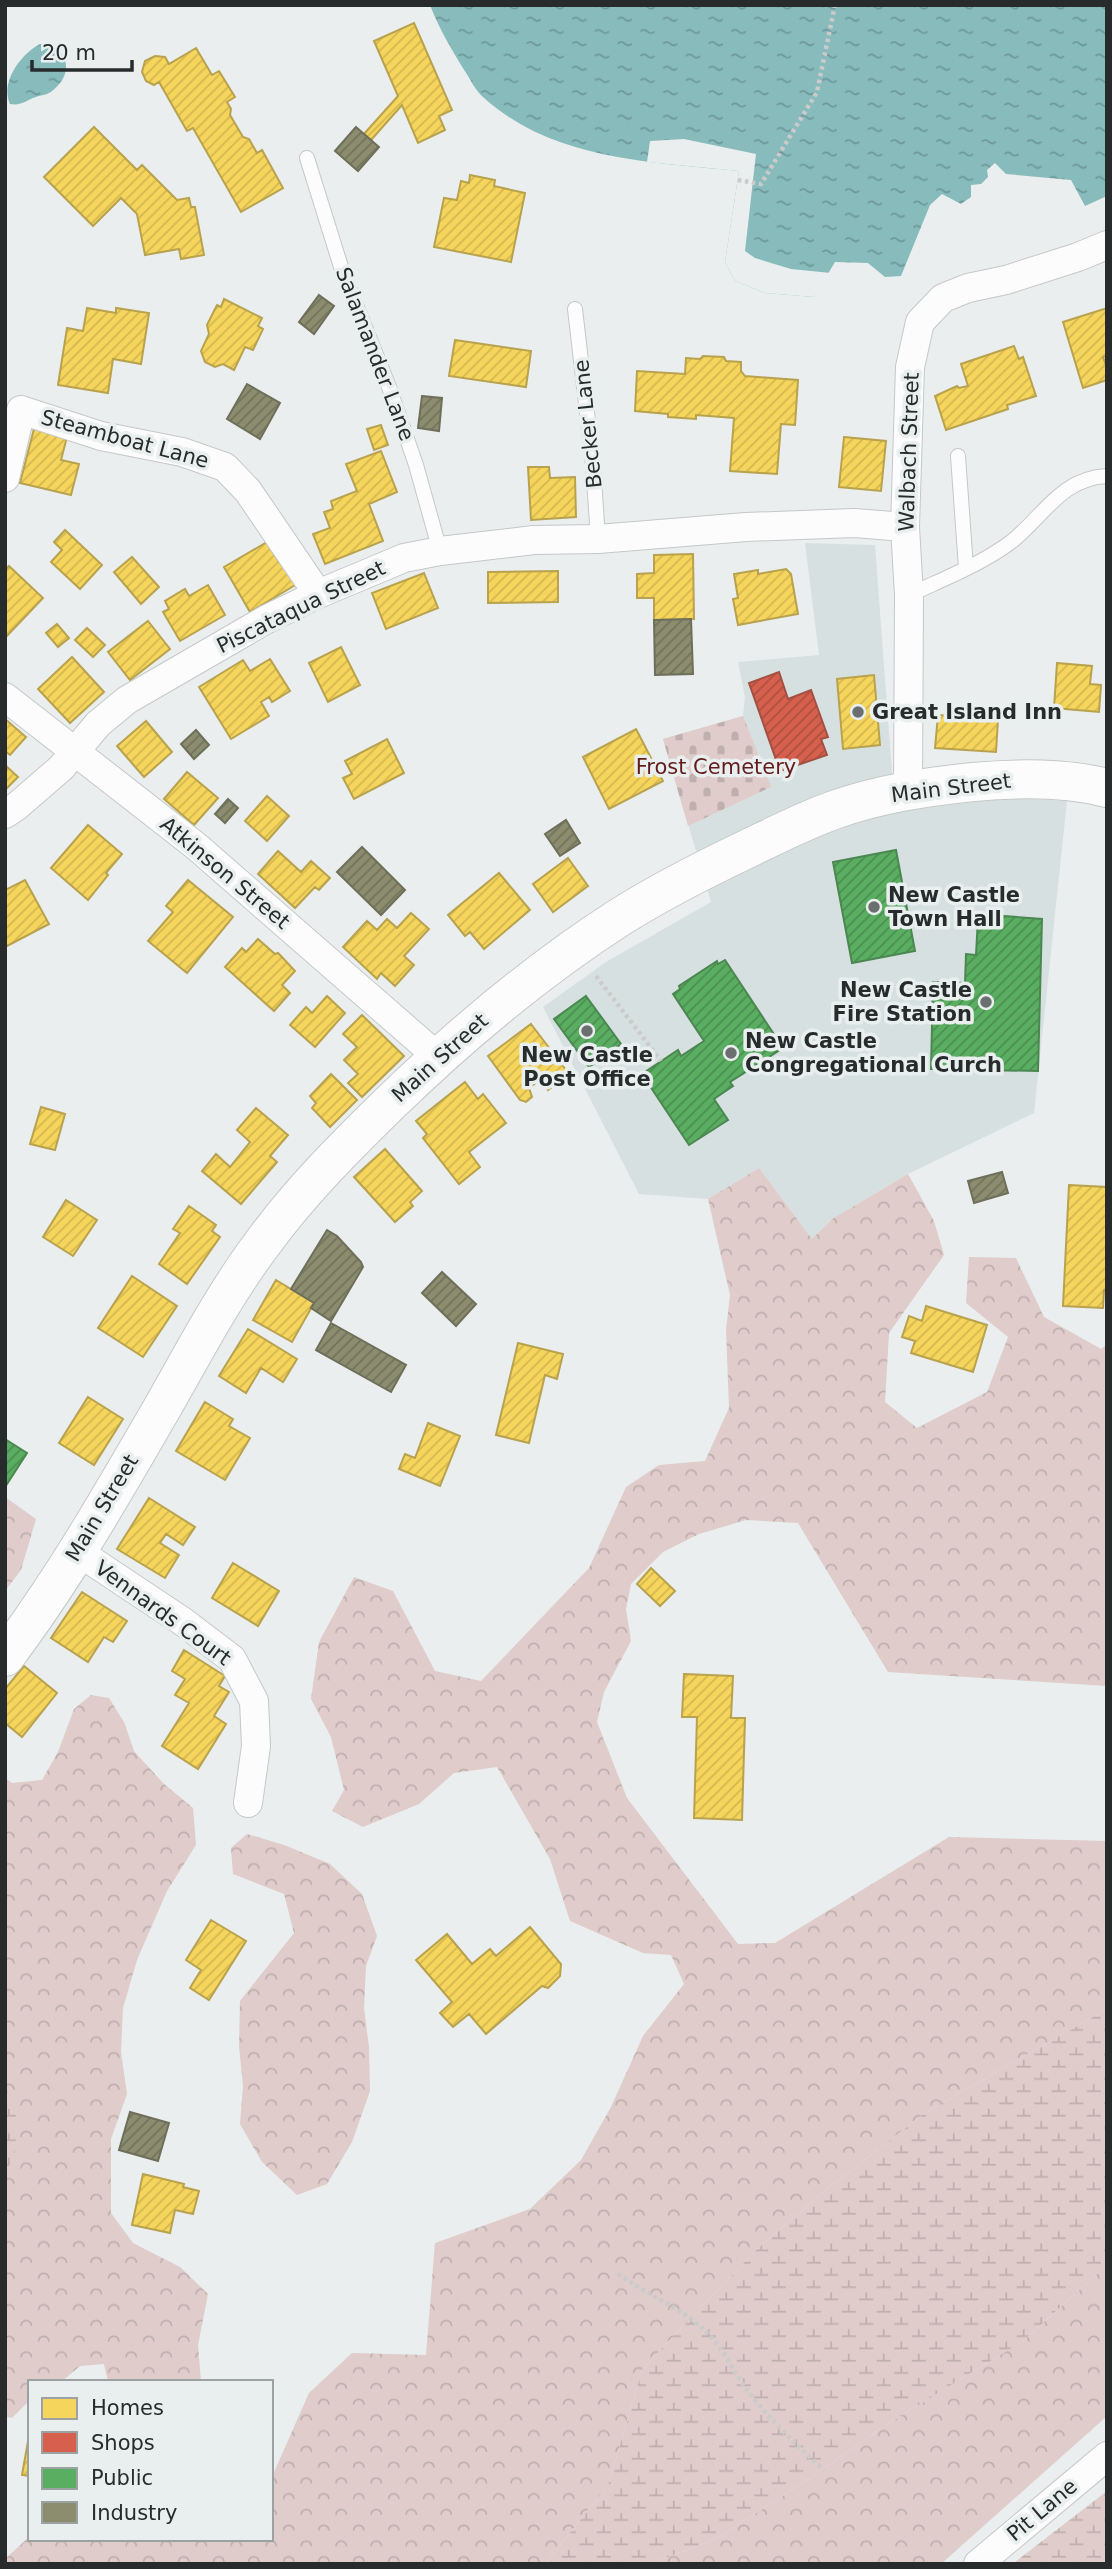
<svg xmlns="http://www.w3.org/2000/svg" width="1112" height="2569" viewBox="0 0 1112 2569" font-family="'DejaVu Sans',sans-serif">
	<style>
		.built { fill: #d7e0e0 }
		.forest { fill: url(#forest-crowns) }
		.wetland { fill: url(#wetland-marsh) }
		.cemetery { fill: url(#cemetery-stones) }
		.water { fill: url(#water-ripples) }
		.pier { fill: #eaeeee }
		.homes { fill: url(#homes-hatch); stroke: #b8a24d; stroke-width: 2 }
		.shops { fill: url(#shops-hatch); stroke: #a25043; stroke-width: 2 }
		.public { fill: url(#public-hatch); stroke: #4b8751; stroke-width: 2 }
		.industry { fill: url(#industry-hatch); stroke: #6e6f5a; stroke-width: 2 }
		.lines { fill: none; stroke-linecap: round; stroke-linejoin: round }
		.service-casing { stroke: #c5c8c8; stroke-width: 16 }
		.minor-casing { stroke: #c5c8c8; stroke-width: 30 }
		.secondary-casing { stroke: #c5c8c8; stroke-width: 40 }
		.path { stroke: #cbcbcb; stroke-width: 4.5; stroke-dasharray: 3.5 3.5; stroke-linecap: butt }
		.service { stroke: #fcfcfc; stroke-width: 14 }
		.minor { stroke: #fcfcfc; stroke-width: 28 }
		.secondary { stroke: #fcfcfc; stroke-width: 38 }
		.poi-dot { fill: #6c6f6f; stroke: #e9efef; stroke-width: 2.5 }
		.labels { text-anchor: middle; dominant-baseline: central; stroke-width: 7; stroke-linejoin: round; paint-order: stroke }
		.street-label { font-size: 21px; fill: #282b2b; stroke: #e9efef }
		.poi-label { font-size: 21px; font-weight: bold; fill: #282b2b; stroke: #e9efef; text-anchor: start }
		.park-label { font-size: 21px; fill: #631b1c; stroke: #e9efef }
	</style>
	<defs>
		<pattern id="forest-crowns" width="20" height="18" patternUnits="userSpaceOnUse" patternTransform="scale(1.75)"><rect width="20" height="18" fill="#dfcccb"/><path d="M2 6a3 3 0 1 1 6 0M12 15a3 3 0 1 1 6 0" fill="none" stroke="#bfafae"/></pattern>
		<pattern id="wetland-marsh" width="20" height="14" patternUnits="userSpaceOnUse" patternTransform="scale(1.75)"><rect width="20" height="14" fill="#dfcccb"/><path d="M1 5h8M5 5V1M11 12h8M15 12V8" fill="none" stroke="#bfafae"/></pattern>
		<pattern id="cemetery-stones" width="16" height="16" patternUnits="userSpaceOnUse" patternTransform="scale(1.75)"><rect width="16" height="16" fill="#dfcccb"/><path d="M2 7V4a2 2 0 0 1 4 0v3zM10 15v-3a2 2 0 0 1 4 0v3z" fill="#bfafae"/></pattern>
		<pattern id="water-ripples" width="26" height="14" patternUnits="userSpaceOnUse" patternTransform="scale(1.75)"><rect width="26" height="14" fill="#87bbbc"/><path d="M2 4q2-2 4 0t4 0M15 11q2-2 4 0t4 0" fill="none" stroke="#6e9899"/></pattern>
		<pattern id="homes-hatch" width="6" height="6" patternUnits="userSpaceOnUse" patternTransform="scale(1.75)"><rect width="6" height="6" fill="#f6d55c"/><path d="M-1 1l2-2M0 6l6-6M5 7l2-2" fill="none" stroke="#d3b750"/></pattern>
		<pattern id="shops-hatch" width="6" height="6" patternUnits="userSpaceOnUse" patternTransform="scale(1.75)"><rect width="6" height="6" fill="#d6604d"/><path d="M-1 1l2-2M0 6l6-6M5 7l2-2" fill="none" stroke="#ae4f40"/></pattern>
		<pattern id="public-hatch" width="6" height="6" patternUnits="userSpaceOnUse" patternTransform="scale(1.75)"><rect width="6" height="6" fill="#5aae61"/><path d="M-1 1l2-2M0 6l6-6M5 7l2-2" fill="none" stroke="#4a8e50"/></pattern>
		<pattern id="industry-hatch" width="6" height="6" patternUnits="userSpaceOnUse" patternTransform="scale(1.75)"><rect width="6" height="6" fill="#8c8c6e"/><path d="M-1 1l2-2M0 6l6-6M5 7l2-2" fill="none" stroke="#72735b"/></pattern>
	</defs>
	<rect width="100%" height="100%" fill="#eaeeee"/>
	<path class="built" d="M 805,543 L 875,545 L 895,812 L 1004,798 L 1067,801 L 1034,1113 L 908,1174 L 832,1219 L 812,1239 L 759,1168 L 708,1199 L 639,1194 L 543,1007 L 606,962 L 711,902 L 663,739 L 743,716 L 745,697 L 738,662 L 819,655 Z"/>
	<path class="forest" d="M 759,1168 L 812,1239 L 832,1219 L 908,1174 L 934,1221 L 944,1255 L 889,1333 L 885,1402 L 917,1428 L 987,1392 L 1008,1337 L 966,1303 L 969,1257 L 1016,1258 L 1044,1317 L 1101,1349 L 1107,1344 L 1107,1686 L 888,1672 L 798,1523 L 746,1520 L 699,1534 L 663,1552 L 631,1584 L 626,1609 L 631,1641 L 604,1692 L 597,1722 L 627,1798 L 738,1944 L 775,1943 L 949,1837 L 1107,1841 L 1107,2009 L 926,2112 L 826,2190 L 757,2249 L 643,2368 L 608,2485 L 545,2564 L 5,2564 L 5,2559 L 30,2536 L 30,2539 L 271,2539 L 271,2479 L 309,2393 L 352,2353 L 426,2355 L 435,2243 L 530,2209 L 581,2160 L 611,2107 L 643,2036 L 684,1984 L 671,1955 L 643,1953 L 570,1921 L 550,1859 L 497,1767 L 454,1773 L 419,1804 L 363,1827 L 332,1811 L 344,1790 L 331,1737 L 311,1699 L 319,1642 L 354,1577 L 393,1591 L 435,1671 L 481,1681 L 589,1568 L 626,1487 L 659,1465 L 705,1461 L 729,1408 L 726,1330 L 730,1295 L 708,1199 Z
		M 5,1497 L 36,1519 L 21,1570 L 5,1591 Z
		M 91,1695 L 109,1698 L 124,1722 L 134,1751 L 163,1783 L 193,1808 L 196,1845 L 167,1891 L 137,1960 L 123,2008 L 121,2052 L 127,2094 L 111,2139 L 111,2213 L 133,2243 L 180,2267 L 208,2294 L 198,2345 L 201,2382 L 108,2382 L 104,2364 L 80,2366 L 61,2382 L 30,2382 L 30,2400 L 12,2418 L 5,2416 L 5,1778 L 12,1783 L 42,1780 L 58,1752 L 74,1709 Z
		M 247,1834 L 284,1845 L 330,1864 L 362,1894 L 377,1936 L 366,1966 L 364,2008 L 369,2047 L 370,2091 L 352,2142 L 327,2184 L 297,2195 L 262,2162 L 240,2124 L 243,2086 L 239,2046 L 240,2001 L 294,1933 L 284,1894 L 233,1874 L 231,1848 Z
		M 1107,2265 L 1107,2416 L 941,2564 L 649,2564 L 716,2539 L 806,2481 L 886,2425 L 1023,2341 Z"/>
	<path class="wetland" d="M 1107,2009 L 1107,2265 L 1023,2341 L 886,2425 L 806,2481 L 716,2539 L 649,2564 L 545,2564 L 608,2485 L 643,2368 L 757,2249 L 826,2190 L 926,2112 Z
		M 5,2086 C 23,2123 21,2138 5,2176 Z
		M 1107,2491 L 1107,2564 L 1014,2564 L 1015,2562 Z"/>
	<path class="cemetery" d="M 743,716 L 771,787 L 688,826 L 663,739 Z"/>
	<path class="water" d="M 430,5 L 1107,5 L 1107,196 L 1085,206 L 1071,180 L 1006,174 L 995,163 L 987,170 L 988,177 L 981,184 L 971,185 L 971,197 L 961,204 L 942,194 L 930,205 L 901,276 L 885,277 L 868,263 L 835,262 L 814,297 L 765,293 L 735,281 L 725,262 L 739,171 C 651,162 552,160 483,97 C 477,92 472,83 468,76 C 453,52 440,31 430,5 Z
		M 40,44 C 69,46 75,74 52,91 C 48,95 41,95 36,97 C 26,100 22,106 10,104 C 0,82 21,54 40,44 Z"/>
	<path class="pier" d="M 684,139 L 756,154 L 745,251 L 755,258 L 791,269 L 831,273 L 814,297 L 765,293 L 735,281 L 725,262 L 739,171 L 647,162 L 650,141 Z"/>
	<path class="homes" d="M 414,23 L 452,110 L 439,116 L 445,130 L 418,143 L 402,105 L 371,140 L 364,134 L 398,96 L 374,41 Z
		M 196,48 L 212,75 L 219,71 L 235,97 L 227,102 L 231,109 L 230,115 L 243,137 L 249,139 L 257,153 L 262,150 L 283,188 L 241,212 L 193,128 L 187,131 L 159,82 L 154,85 L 146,81 L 142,72 L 145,61 L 155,56 L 165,57 L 169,64 Z
		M 94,127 L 137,170 L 142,165 L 177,200 L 189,198 L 191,207 L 195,207 L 204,255 L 181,259 L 179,249 L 145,255 L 137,214 L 121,198 L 93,226 L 44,177 Z
		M 470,175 L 495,180 L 494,186 L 525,193 L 511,262 L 434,247 L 444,198 L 457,200 L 461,181 L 469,183 Z
		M 224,299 L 262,318 L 258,326 L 263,329 L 253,350 L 245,347 L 234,370 L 223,364 L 215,367 L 205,362 L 201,351 L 209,334 L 207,325 L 217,305 L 221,307 Z
		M 87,308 L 116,313 L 116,308 L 149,313 L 141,364 L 113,359 L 108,393 L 58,385 L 67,328 L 83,331 Z
		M 1107,308 L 1107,356 L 1103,357 L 1107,368 L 1107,380 L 1083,388 L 1063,322 Z
		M 455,340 L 531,351 L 526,387 L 449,376 Z
		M 1014,346 L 1019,359 L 1023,357 L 1036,396 L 1007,405 L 1008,409 L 946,430 L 935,396 L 957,386 L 959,388 L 968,386 L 961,364 Z
		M 703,356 L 724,357 L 726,361 L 741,362 L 741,371 L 745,376 L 798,380 L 795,425 L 781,424 L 777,474 L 730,471 L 734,418 L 696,415 L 696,419 L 668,417 L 668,414 L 635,411 L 637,371 L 685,374 L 686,358 L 700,359 Z
		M 35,425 L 68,433 L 61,460 L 79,464 L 71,495 L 20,483 Z
		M 381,425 L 388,445 L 374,450 L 367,429 Z
		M 844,437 L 886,441 L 881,491 L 839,487 Z
		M 381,451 L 397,492 L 369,504 L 383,541 L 325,564 L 313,534 L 330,528 L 324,512 L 333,509 L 331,501 L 357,491 L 346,464 Z
		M 528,467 L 549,467 L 550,478 L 575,477 L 576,517 L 531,520 Z
		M 65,530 L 102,565 L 80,589 L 51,562 L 62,550 L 54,542 Z
		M 267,542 L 279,562 L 283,559 L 297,584 L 250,612 L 224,567 Z
		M 693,554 L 694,619 L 654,620 L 654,598 L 637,598 L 637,574 L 654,573 L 654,555 Z
		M 132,557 L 159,587 L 141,604 L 114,572 Z
		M 9,566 L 43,598 L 5,638 L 5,570 Z
		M 786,569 L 791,574 L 798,614 L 738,625 L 733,599 L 738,598 L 734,574 L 758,570 L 758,574 Z
		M 558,571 L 558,602 L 488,603 L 488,572 Z
		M 424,573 L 438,608 L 386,629 L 372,593 Z
		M 208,585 L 225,615 L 180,641 L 163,612 L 169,609 L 165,601 L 185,589 L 189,596 Z
		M 148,621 L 170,649 L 130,680 L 108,652 Z
		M 57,624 L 69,638 L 58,647 L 46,633 Z
		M 87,628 L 105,645 L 93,657 L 75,640 Z
		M 341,647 L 360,685 L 328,702 L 309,663 Z
		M 72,657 L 104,692 L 70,723 L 38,689 Z
		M 270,659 L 290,691 L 272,702 L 269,697 L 261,702 L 269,716 L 231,739 L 199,687 L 243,660 L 250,671 Z
		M 1057,663 L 1092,666 L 1090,684 L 1101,685 L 1099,712 L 1054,708 Z
		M 874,675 L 880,745 L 843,749 L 837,679 Z
		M 938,715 L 998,719 L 996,752 L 935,748 Z
		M 5,719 L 26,737 L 10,755 L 5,751 Z
		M 146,721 L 172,752 L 144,777 L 117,746 Z
		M 636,729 L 663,781 L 609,809 L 583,757 Z
		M 387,739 L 404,773 L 354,799 L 343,778 L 352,774 L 345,761 Z
		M 5,765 L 18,777 L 5,790 Z
		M 187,772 L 218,798 L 194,825 L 164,799 Z
		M 267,796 L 289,816 L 267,841 L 245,821 Z
		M 88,825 L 122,854 L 106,873 L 108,875 L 88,900 L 51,868 Z
		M 278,851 L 301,872 L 311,861 L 330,878 L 319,890 L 315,887 L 295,908 L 258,874 Z
		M 568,858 L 588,886 L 553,912 L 533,884 Z
		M 499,873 L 530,910 L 484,949 L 470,932 L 465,936 L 448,915 Z
		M 25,880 L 49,924 L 5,947 L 5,890 Z
		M 188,880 L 233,917 L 187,973 L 148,941 L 173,912 L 166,906 Z
		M 411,913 L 429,929 L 404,956 L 414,965 L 395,986 L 381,973 L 377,979 L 343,947 L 367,921 L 377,930 L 387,919 L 397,928 Z
		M 258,939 L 275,954 L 278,953 L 281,956 L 295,971 L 282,985 L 290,993 L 274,1011 L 225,967 L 242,948 L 246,952 Z
		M 327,996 L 345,1013 L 315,1047 L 290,1025 L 306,1007 L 312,1013 Z
		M 362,1015 L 404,1056 L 362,1097 L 348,1083 L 358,1074 L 344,1060 L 357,1047 L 343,1034 Z
		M 531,1024 L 569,1074 L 548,1090 L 541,1079 L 529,1088 L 532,1097 L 526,1102 L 520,1100 L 488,1056 Z
		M 331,1074 L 357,1100 L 330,1127 L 312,1108 L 316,1103 L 310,1096 Z
		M 465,1082 L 478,1099 L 483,1094 L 506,1123 L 469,1152 L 480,1167 L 459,1184 L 423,1138 L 427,1134 L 416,1121 Z
		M 41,1107 L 65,1114 L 55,1150 L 30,1144 Z
		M 256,1108 L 288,1135 L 270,1156 L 277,1162 L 241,1204 L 202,1171 L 216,1154 L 230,1167 L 250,1142 L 237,1130 Z
		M 385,1149 L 422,1191 L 410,1202 L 413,1206 L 395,1222 L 354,1177 Z
		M 1069,1185 L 1107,1187 L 1107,1290 L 1104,1290 L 1103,1308 L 1063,1306 Z
		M 66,1200 L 97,1220 L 73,1256 L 43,1237 Z
		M 189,1206 L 216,1225 L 212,1231 L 220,1237 L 187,1284 L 159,1264 L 180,1233 L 173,1229 Z
		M 132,1276 L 177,1306 L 143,1357 L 98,1328 Z
		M 276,1280 L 314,1303 L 292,1342 L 253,1320 Z
		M 926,1306 L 987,1325 L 973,1372 L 911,1353 L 915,1341 L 902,1337 L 909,1316 L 922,1321 Z
		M 248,1329 L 297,1359 L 283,1382 L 261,1368 L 246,1393 L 219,1376 Z
		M 518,1343 L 563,1354 L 557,1379 L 545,1375 L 529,1443 L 496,1435 Z
		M 88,1397 L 123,1419 L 94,1465 L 59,1443 Z
		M 205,1402 L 233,1419 L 229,1426 L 250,1438 L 225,1480 L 176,1451 Z
		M 428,1423 L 460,1436 L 440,1486 L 399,1469 L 405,1454 L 415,1458 Z
		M 149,1498 L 195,1527 L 183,1545 L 166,1534 L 160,1543 L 179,1555 L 165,1578 L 117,1549 Z
		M 233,1563 L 279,1591 L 258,1626 L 212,1598 Z
		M 651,1568 L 675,1591 L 660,1606 L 637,1584 Z
		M 82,1592 L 127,1621 L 113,1642 L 104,1637 L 88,1662 L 51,1638 Z
		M 184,1650 L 225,1676 L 219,1686 L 229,1692 L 214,1716 L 226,1724 L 198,1769 L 162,1746 L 189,1703 L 175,1695 L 185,1679 L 172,1671 Z
		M 24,1666 L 57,1693 L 22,1737 L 5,1723 L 5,1689 Z
		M 684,1674 L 733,1676 L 731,1718 L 745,1718 L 742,1820 L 694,1818 L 697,1717 L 682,1717 Z
		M 211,1920 L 246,1941 L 209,2000 L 190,1988 L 201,1970 L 186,1960 Z
		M 530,1927 L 561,1964 L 560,1976 L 548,1988 L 542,1986 L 486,2034 L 469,2014 L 453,2027 L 440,2013 L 452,2002 L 416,1960 L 447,1934 L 472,1964 L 490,1949 L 496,1956 Z
		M 143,2174 L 184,2184 L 183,2187 L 199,2191 L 193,2214 L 175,2210 L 170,2233 L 132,2225 Z
		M 30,2430 L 30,2476 L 22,2475 Z"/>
	<path class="shops" d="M 779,672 L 788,699 L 811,690 L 828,737 L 821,739 L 827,755 L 780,771 L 749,683 Z"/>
	<path class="public" d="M 896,850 L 915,951 L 852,963 L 833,862 Z
		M 1004,916 L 1042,919 L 1038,1071 L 931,1069 L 933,982 L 965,983 L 966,954 L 976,955 L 978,918 L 1002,919 Z
		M 725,960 L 783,1048 L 730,1082 L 733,1086 L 714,1099 L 728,1120 L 689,1145 L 642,1074 L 678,1050 L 681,1056 L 704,1041 L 673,994 L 680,989 L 679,986 L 717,961 L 718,964 Z
		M 586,996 L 621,1044 L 589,1067 L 554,1019 Z
		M 5,1439 L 27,1453 L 5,1487 Z"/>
	<path class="industry" d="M 356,127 L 379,147 L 358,171 L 335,151 Z
		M 319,295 L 334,306 L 314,334 L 299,322 Z
		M 247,384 L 280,403 L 260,439 L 227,419 Z
		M 422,396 L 442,398 L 439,431 L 418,428 Z
		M 691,619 L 693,674 L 655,675 L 654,620 Z
		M 196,730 L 209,745 L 194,759 L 181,744 Z
		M 228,799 L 238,808 L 225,823 L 215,814 Z
		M 566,820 L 580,843 L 560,856 L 545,834 Z
		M 362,847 L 405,890 L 381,915 L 337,872 Z
		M 1002,1172 L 1008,1193 L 974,1203 L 968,1181 Z
		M 327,1230 L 337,1236 L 361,1262 L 363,1267 L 331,1321 L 311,1308 L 314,1303 L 291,1289 Z
		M 442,1272 L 476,1304 L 456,1326 L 422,1293 Z
		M 331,1323 L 406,1365 L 391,1392 L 316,1350 Z
		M 130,2112 L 169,2123 L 158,2161 L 119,2150 Z"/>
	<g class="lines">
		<defs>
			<path id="service" d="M 307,158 L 342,270 L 389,387 L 416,465 L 440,551
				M 575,309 L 593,464 L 598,539
				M 958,456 L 966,568
				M 909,595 C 943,579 980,565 1011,542 C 1043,517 1061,478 1107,476"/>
			<path id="minor" d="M 5,478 L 21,410 L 101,436 L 182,452 L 225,467 L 248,491 L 318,594
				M 5,697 L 196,846 L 438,1057
				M 908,789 L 909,595 L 905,527 L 910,367 L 920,322 L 943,298 L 968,288 L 1006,280 L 1078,257 L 1107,245
				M 5,814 L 17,806 L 61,768 L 98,724 L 127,700 L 267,619 L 318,594 L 404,558 L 440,551 L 534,540 L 598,539 L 746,527 L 854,523 L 905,527
				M 77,1551 L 182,1621 L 232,1659 L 254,1701 L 256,1746 L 248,1803
				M 978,2564 L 1107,2456"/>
			<path id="secondary" d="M 5,1657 C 64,1579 112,1494 161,1410 C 193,1354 223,1296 262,1244 C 299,1193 343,1149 388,1105 C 459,1036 536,971 620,917 C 660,892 703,870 745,850 C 774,836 803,821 834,810 C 879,794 925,787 973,782 C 1016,778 1064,777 1107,788"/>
		</defs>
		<use href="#service" class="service-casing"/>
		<use href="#minor" class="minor-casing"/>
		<use href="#secondary" class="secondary-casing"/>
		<path class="path" d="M 738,180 L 761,184 L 817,92 L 835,5
			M 596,976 L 661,1061
			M 618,2274 C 650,2297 690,2310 715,2342 C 726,2354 732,2370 742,2383 C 765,2415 795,2444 824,2470"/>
		<use href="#service" class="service"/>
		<use href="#minor" class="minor"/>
		<use href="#secondary" class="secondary"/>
	</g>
	<g class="poi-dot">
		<circle cx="858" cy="712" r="7"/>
		<circle cx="874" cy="907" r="7"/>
		<circle cx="986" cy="1002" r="7"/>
		<circle cx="587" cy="1031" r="7"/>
		<circle cx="731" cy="1053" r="7"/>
	</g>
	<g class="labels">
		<g class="street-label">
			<text transform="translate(375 354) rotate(69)">Salamander Lane</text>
			<text transform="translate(588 424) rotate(-96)">Becker Lane</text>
			<text transform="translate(125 439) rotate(15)">Steamboat Lane</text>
			<text transform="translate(909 452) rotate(-88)">Walbach Street</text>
			<text transform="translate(301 607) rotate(-26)">Piscataqua Street</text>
			<text transform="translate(951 788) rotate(-7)">Main Street</text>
			<text transform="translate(225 873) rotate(40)">Atkinson Street</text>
			<text transform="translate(440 1058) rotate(-42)">Main Street</text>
			<text transform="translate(102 1508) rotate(-59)">Main Street</text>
			<text transform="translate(163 1613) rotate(36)">Vennards Court</text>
			<text transform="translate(1042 2510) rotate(-40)">Pit Lane</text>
		</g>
		<g class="poi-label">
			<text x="872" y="712">Great Island Inn</text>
			<text x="888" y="895">New Castle<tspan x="888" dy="24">Town Hall</tspan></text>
			<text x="972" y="990" text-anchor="end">New Castle<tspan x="972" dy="24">Fire Station</tspan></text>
			<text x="745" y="1041">New Castle<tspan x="745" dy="24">Congregational Curch</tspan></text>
			<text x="587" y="1055" text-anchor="middle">New Castle<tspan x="587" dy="24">Post Office</tspan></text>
		</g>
		<g class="park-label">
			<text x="716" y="767">Frost Cemetery</text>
		</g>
	</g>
	<rect width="1112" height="2569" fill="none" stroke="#282b2b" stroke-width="14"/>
	<rect x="28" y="2380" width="245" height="161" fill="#e9efef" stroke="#9ca1a1" stroke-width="2"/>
	<rect x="42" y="2398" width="35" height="21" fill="#f6d55c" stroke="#9ca1a1" stroke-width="2"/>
	<text x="91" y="2415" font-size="21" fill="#282b2b">Homes</text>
	<rect x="42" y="2432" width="35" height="21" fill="#d6604d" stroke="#9ca1a1" stroke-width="2"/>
	<text x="91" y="2450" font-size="21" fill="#282b2b">Shops</text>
	<rect x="42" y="2468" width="35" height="21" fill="#5aae61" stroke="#9ca1a1" stroke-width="2"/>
	<text x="91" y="2485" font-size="21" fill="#282b2b">Public</text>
	<rect x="42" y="2502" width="35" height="21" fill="#8c8c6e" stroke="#9ca1a1" stroke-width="2"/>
	<text x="91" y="2520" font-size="21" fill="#282b2b">Industry</text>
	<path d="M32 60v10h100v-10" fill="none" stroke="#282b2b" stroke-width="3.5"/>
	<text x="42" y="60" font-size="21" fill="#282b2b" stroke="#e9efef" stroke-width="5" paint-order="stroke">20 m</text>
</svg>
